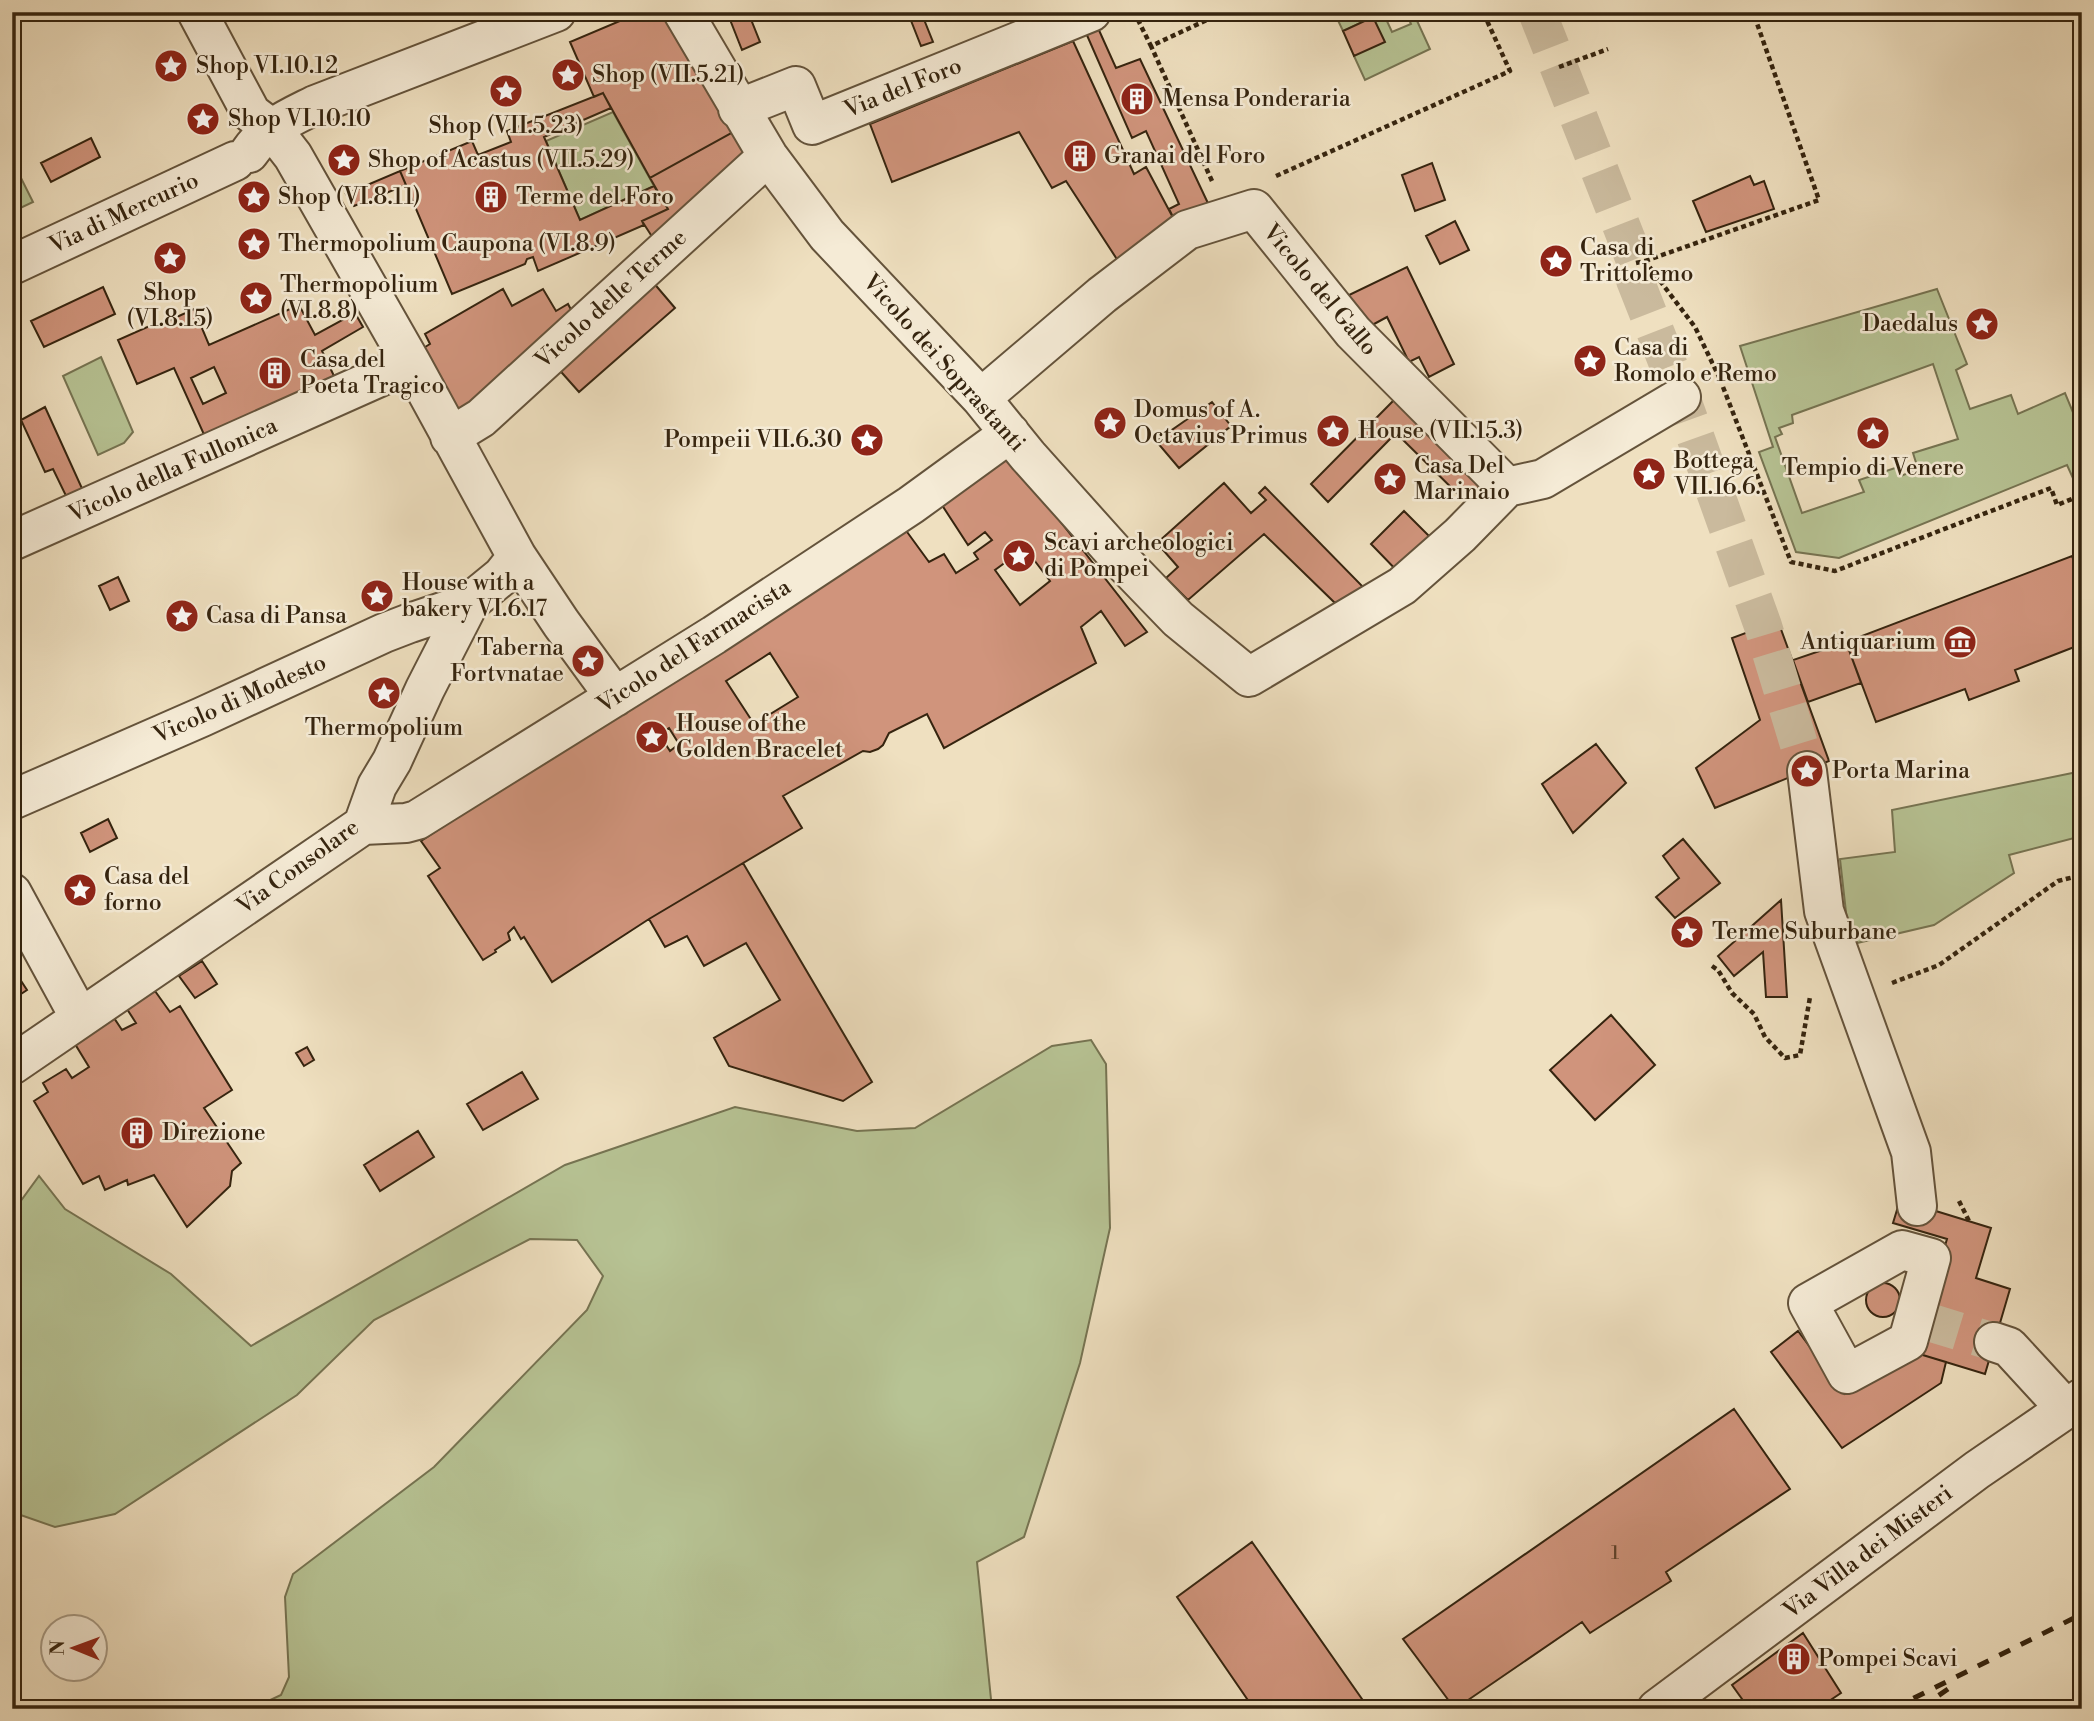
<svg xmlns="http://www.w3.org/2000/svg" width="2094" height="1721" viewBox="0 0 2094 1721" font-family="'Libre Bodoni',serif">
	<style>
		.green { fill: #b7c394; stroke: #767452; stroke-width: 2; fill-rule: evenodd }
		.building { fill: #d0947c; stroke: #35240f; stroke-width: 2; fill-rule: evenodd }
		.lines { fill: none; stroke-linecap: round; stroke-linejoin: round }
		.minor-tunnel { stroke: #caba9d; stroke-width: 38; stroke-dasharray: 38 19; stroke-linecap: butt }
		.minor-casing { stroke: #64533b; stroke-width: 42 }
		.path { stroke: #35240f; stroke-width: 4.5; stroke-dasharray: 5 3.5; stroke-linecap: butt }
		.minor { stroke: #f5ebd6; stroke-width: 38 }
		.rail { stroke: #35240f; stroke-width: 5; stroke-dasharray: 12 12; stroke-linecap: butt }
		.labels { text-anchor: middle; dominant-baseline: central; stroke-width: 5; stroke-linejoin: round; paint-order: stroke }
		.number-label { font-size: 19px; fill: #5c402a }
		.poi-label { font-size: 23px; fill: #35240f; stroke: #f5ebd6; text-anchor: start }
		.street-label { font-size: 23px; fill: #35240f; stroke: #f5ebd6 }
	</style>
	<rect width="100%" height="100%" fill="#efe0c0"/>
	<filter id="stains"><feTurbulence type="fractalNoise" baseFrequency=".00286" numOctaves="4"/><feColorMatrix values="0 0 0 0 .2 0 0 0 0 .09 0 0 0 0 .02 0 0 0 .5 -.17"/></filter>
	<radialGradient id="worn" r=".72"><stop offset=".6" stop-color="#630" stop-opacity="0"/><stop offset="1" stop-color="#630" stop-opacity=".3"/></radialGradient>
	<path class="green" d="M 1334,12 L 1401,12 L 1386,19 L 1392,32 L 1411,24 L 1406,12 L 1413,12 L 1430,49 L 1365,80 L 1354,56 L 1373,17 L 1343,31 Z
		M 613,112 L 654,186 L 580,220 L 546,141 Z
		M 12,160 L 33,202 L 12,212 Z
		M 1937,289 L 1967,364 L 1956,370 L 1970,409 L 2011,395 L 2018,414 L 2065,393 L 2082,434 L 2082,484 L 2077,487 L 2067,465 L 1839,558 L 1796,552 L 1759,452 L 1773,447 L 1740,346 ZM 1933,364 L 1958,439 L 1913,453 L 1918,469 L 1901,476 L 1898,467 L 1859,480 L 1864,492 L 1802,513 L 1775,437 L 1782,434 L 1779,428 L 1793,423 L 1792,415 Z
		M 101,357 L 133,432 L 124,443 L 98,455 L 63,376 Z
		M 2082,771 L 2082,836 L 2009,855 L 2014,873 L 1934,925 L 1857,943 L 1847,921 L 1840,859 L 1895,852 L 1892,810 Z
		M 1091,1040 L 1106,1064 L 1110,1228 L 1080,1363 L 1024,1537 L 977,1562 L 992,1709 L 251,1709 L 281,1695 L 289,1677 L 285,1597 L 293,1574 L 434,1467 L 587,1310 L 603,1276 L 577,1240 L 530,1239 L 374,1320 L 297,1395 L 115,1514 L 55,1527 L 12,1512 L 12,1213 L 39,1176 L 65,1209 L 171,1274 L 251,1346 L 565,1165 L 735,1107 L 857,1131 L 915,1128 L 1052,1046 Z"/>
	<path class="building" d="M 641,12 L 664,12 L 733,132 L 650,178 L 603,93 L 594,97 L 570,42 Z
		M 727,12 L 748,12 L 760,42 L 742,50 Z
		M 921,12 L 933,42 L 921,46 L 908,13 Z
		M 1373,17 L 1385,42 L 1354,56 L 1343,31 Z
		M 1098,28 L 1116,68 L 1140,59 L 1214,216 L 1178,227 L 1169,209 L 1179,204 L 1146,131 L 1132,138 L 1086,33 Z
		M 1073,41 L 1134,174 L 1146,167 L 1178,227 L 1122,267 L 1066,181 L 1052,188 L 1019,132 L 892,182 L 870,124 Z
		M 603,93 L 611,108 L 544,137 L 580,220 L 654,186 L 668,209 L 642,221 L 644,225 L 538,271 L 533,257 L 527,259 L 525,264 L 452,294 L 400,171 L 472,141 L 478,155 L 511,142 L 507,131 Z
		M 733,132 L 749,160 L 658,246 L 642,221 L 668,209 L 650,178 Z
		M 91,138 L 100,157 L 51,182 L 41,163 Z
		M 1432,163 L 1445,200 L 1415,211 L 1402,175 Z
		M 400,171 L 406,185 L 354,206 L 346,194 Z
		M 1750,176 L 1754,185 L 1764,181 L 1774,209 L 1706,232 L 1693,201 Z
		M 1455,221 L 1469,250 L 1440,264 L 1426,236 Z
		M 1407,267 L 1454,364 L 1429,377 L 1419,357 L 1409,362 L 1387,317 L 1363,330 L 1347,296 Z
		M 652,281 L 675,308 L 579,392 L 555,365 Z
		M 103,287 L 115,314 L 44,347 L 31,321 Z
		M 503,289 L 512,306 L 543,289 L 556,311 L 568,304 L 577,321 L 458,417 L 417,352 L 430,344 L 425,334 Z
		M 299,305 L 315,335 L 355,313 L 363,327 L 322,351 L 335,378 L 206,439 L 174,368 L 137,384 L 118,340 L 154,324 L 155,327 L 194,309 L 209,345 ZM 214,367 L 226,393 L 203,404 L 191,378 Z
		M 1396,398 L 1491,491 L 1473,509 L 1396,433 L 1328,502 L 1311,484 Z
		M 1212,402 L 1231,426 L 1179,468 L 1156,441 Z
		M 45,407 L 85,495 L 69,502 L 53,469 L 45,472 L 21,420 Z
		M 1006,452 L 1147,632 L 1125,646 L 1101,611 L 1081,627 L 1096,663 L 944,748 L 927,714 L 889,733 L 883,745 L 878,749 L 870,752 L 863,751 L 783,796 L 802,828 L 649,919 L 552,982 L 524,937 L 521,939 L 514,927 L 508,933 L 510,940 L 495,950 L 496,952 L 483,960 L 428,876 L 440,868 L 421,841 L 902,525 L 929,562 L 944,554 L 956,573 L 978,559 L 974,553 L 992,540 L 985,532 L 968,545 L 938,499 ZM 1025,548 L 1050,581 L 1020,605 L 995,570 ZM 770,653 L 798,697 L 754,724 L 726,681 ZM 669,728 L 679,744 L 670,751 L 659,734 Z
		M 1224,483 L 1251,513 L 1266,500 L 1259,493 L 1265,487 L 1367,591 L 1335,603 L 1264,534 L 1188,600 L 1166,578 L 1178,567 L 1157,543 Z
		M 1404,511 L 1438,545 L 1405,579 L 1371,544 Z
		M 2072,556 L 2082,583 L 2082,644 L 2015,670 L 2019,681 L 1969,700 L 1965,689 L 1876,722 L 1846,642 Z
		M 118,577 L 129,601 L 110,610 L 99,586 Z
		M 1778,621 L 1829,761 L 1715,808 L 1696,768 L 1760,720 L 1732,638 Z
		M 1846,642 L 1861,683 L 1808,702 L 1793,660 Z
		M 1596,744 L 1626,783 L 1573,833 L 1542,784 Z
		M 108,819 L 117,838 L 90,852 L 81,833 Z
		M 1683,839 L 1720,883 L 1675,918 L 1656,897 L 1679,878 L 1663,856 Z
		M 743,863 L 872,1082 L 843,1101 L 729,1066 L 714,1038 L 780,1000 L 746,943 L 704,966 L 687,936 L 665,947 L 649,919 Z
		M 1781,900 L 1787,997 L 1766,997 L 1763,952 L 1734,976 L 1718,956 Z
		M 202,961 L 217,984 L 195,998 L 179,976 Z
		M 12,967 L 27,990 L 12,1000 Z
		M 155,991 L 170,1012 L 180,1006 L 232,1090 L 204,1108 L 241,1163 L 232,1171 L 230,1186 L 187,1227 L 154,1175 L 128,1185 L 127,1180 L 105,1190 L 99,1176 L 83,1184 L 34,1101 L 48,1092 L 43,1083 L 66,1069 L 72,1078 L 89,1067 L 75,1044 L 114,1018 L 122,1030 L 136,1023 L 127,1009 Z
		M 1611,1015 L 1655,1065 L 1595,1120 L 1550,1070 Z
		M 307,1047 L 314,1060 L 304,1066 L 296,1053 Z
		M 522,1072 L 538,1099 L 483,1130 L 467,1104 Z
		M 418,1131 L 434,1157 L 380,1191 L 364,1165 Z
		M 1900,1200 L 1991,1228 L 1976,1278 L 2010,1289 L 1985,1374 L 1913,1352 L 1947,1239 L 1893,1223 Z
		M1866 1300a17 17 0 1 1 34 0a17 17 0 1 1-34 0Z
		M 1798,1331 L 1845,1394 L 1913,1352 L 1946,1362 L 1941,1383 L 1842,1448 L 1771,1352 Z
		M 1734,1409 L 1790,1489 L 1666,1572 L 1671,1581 L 1590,1633 L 1582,1622 L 1455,1709 L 1403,1639 Z
		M 1252,1542 L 1369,1709 L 1254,1709 L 1177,1597 Z
		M 1803,1633 L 1841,1693 L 1817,1709 L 1727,1709 L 1742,1699 L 1732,1685 Z"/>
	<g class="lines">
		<path class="minor-tunnel" d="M 1537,12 L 1636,263 L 1635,280 L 1681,397 L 1763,626 L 1807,771
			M 1922,1320 L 1994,1342"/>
		<defs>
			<path id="minor" d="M 197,12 L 251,113 L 272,129 L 293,156 L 411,363 L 517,557 L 561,623 L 615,697
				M 683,12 L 768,156 L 827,235 L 981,398 L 1028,456 L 1123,562 L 1178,619 L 1249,677 L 1402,586 L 1460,535 L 1507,487 L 1543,479 L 1681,397
				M 738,109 L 796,86 L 812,125 L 1091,12
				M 249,153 C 267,127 287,119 315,105 L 556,12
				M 12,265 L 235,161
				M 981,398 L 1102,295 L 1187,230 L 1254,209 L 1353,332 L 1507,487
				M 450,437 L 481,418 L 768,156
				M 12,541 L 411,363
				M 1807,771 L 1824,911 L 1911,1152 L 1917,1206
				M 12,800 L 202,717 L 384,633 L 410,623 L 469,603
				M 363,825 L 406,823 L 417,820 L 714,635 L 911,505 L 1010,433
				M 12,893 L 80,1018
				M 12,1065 L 363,825 L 377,786 L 392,761 L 425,689 L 469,603 L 502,576 L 517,557
				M 1902,1250 L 1931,1258 L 1908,1341 L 1847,1374 L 1808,1303 Z
				M 1994,1342 L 2009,1347 L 2066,1409
				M 1657,1709 L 1977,1470 L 2082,1398"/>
		</defs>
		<use href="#minor" class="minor-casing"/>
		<path class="path" d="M 1134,12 L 1151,46
			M 1559,67 L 1608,49
			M 1276,176 L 1510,71 L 1483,12
			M 1212,181 L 1151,46 L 1224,12
			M 1645,261 L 1819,200 L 1753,12
			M 1636,263 L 1645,261 L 1695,327 L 1720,379
			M 1723,387 L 1791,562 L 1835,571 L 2051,488 L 2057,505 L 2082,495
			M 2077,570 L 2082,569
			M 1712,966 L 1718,970 L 1732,993 L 1754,1014 L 1765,1037 L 1785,1058 L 1800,1055 L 1810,997
			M 1892,983 L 1939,965 L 2058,881 L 2082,875
			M 1959,1201 L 1969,1221"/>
		<use href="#minor" class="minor"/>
		<path class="rail" d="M 1892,1709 L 2082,1614
			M 1919,1709 L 1948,1689"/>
	</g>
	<defs>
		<symbol id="sight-disc" viewBox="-11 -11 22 22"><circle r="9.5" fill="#8f2418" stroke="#f5ebd6"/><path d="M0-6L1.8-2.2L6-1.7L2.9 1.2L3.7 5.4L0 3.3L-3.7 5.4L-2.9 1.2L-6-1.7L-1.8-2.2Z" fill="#fff"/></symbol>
		<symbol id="building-disc" viewBox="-11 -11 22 22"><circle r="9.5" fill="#8f2418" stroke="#f5ebd6"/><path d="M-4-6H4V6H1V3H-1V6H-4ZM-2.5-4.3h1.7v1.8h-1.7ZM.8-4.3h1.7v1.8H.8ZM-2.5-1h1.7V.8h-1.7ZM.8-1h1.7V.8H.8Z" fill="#fff"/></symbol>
		<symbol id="museum-disc" viewBox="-11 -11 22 22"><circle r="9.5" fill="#8f2418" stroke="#f5ebd6"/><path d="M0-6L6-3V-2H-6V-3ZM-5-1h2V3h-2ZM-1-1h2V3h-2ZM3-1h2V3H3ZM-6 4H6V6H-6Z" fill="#fff"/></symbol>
	</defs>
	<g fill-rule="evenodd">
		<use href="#sight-disc" x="152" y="47" width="38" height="38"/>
		<use href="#sight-disc" x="549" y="56" width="38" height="38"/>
		<use href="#sight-disc" x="487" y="72" width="38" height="38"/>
		<use href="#building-disc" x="1118" y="80" width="38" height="38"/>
		<use href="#sight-disc" x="184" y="100" width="38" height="38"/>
		<use href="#building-disc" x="1061" y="137" width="38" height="38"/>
		<use href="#sight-disc" x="325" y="141" width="38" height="38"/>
		<use href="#sight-disc" x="235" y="178" width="38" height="38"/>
		<use href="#building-disc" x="472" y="178" width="38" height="38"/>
		<use href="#sight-disc" x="235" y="225" width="38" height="38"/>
		<use href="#sight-disc" x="151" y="239" width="38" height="38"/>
		<use href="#sight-disc" x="1537" y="242" width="38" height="38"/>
		<use href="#sight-disc" x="237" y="279" width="38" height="38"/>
		<use href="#sight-disc" x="1963" y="305" width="38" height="38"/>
		<use href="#sight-disc" x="1571" y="342" width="38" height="38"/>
		<use href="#building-disc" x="256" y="354" width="38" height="38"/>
		<use href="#sight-disc" x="1091" y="404" width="38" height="38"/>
		<use href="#sight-disc" x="1314" y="412" width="38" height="38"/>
		<use href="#sight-disc" x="1854" y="414" width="38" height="38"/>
		<use href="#sight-disc" x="848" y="421" width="38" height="38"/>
		<use href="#sight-disc" x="1630" y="455" width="38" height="38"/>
		<use href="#sight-disc" x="1371" y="460" width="38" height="38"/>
		<use href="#sight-disc" x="1000" y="537" width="38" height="38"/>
		<use href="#sight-disc" x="358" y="577" width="38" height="38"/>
		<use href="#sight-disc" x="163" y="597" width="38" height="38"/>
		<use href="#museum-disc" x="1941" y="623" width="38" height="38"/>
		<use href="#sight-disc" x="569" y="642" width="38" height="38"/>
		<use href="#sight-disc" x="365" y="674" width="38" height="38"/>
		<use href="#sight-disc" x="633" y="718" width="38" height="38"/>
		<use href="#sight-disc" x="1788" y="752" width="38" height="38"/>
		<use href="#sight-disc" x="61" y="871" width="38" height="38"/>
		<use href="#sight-disc" x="1668" y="913" width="38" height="38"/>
		<use href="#building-disc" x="118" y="1114" width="38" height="38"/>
		<use href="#building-disc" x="1775" y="1640" width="38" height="38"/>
	</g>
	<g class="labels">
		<g class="number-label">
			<text x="1615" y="1553">1</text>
		</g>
		<g class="poi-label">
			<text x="196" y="66">Shop VI.10.12</text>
			<text x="592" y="75">Shop (VII.5.21)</text>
			<text x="1162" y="99">Mensa Ponderaria</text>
			<text x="228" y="119">Shop VI.10.10</text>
			<text x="506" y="126" text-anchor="middle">Shop (VII.5.23)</text>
			<text x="1104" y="156">Granai del Foro</text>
			<text x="368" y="160">Shop of Acastus (VII.5.29)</text>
			<text x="278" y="197">Shop (VI.8.11)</text>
			<text x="516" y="197">Terme del Foro</text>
			<text x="278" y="244">Thermopolium Caupona (VI.8.9)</text>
			<text x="1580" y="248">Casa di<tspan x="1580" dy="26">Trittolemo</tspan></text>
			<text x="280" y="285">Thermopolium<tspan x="280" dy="26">(VI.8.8)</tspan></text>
			<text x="170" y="293" text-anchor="middle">Shop<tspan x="170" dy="26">(VI.8.15)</tspan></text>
			<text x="1958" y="324" text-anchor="end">Daedalus</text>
			<text x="1614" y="348">Casa di<tspan x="1614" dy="26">Romolo e Remo</tspan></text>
			<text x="300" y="360">Casa del<tspan x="300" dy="26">Poeta Tragico</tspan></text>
			<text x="1134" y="410">Domus of A.<tspan x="1134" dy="26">Octavius Primus</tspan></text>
			<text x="1358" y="431">House (VII.15.3)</text>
			<text x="842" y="440" text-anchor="end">Pompeii VII.6.30</text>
			<text x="1674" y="461">Bottega<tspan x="1674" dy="26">VII.16.6.</tspan></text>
			<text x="1414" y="466">Casa Del<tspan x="1414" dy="26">Marinaio</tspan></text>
			<text x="1873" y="468" text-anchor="middle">Tempio di Venere</text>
			<text x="1044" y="543">Scavi archeologici<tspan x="1044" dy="26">di Pompei</tspan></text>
			<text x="402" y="583">House with a<tspan x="402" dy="26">bakery VI.6.17</tspan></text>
			<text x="206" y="616">Casa di Pansa</text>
			<text x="1936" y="642" text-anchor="end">Antiquarium</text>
			<text x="564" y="648" text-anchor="end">Taberna<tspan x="564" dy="26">Fortvnatae</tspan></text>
			<text x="676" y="724">House of the<tspan x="676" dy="26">Golden Bracelet</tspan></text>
			<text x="384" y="728" text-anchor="middle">Thermopolium</text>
			<text x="1832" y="771">Porta Marina</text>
			<text x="104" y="877">Casa del<tspan x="104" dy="26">forno</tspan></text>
			<text x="1712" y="932">Terme Suburbane</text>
			<text x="162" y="1133">Direzione</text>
			<text x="1818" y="1659">Pompei Scavi</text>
		</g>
		<g class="street-label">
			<text transform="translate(903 88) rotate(-22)">Via del Foro</text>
			<text transform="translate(124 213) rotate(-25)">Via di Mercurio</text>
			<text transform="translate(1320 290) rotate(50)">Vicolo del Gallo</text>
			<text transform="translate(611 299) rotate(-42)">Vicolo delle Terme</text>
			<text transform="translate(944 363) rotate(48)">Vicolo dei Soprastanti</text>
			<text transform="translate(173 470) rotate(-24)">Vicolo della Fullonica</text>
			<text transform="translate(694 646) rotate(-33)">Vicolo del Farmacista</text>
			<text transform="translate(240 699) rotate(-24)">Vicolo di Modesto</text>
			<text transform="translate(298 867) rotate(-36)">Via Consolare</text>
			<text transform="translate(1868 1552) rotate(-37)">Via Villa dei Misteri</text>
		</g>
	</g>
	<rect width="2094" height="1721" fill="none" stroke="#efe0c0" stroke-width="42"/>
	<rect x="14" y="14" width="2066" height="1693" fill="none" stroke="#35240f" stroke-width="3.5"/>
	<rect x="21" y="21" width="2052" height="1679" fill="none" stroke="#35240f" stroke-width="2"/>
	<g transform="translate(74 1648) rotate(271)"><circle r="33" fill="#f5ebd6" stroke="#a89b86" stroke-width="2"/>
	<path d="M0-5L12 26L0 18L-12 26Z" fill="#8f2418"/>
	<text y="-10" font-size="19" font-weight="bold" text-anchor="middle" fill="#35240f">N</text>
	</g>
	<rect width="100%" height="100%" filter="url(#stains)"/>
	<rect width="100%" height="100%" fill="url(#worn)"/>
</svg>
